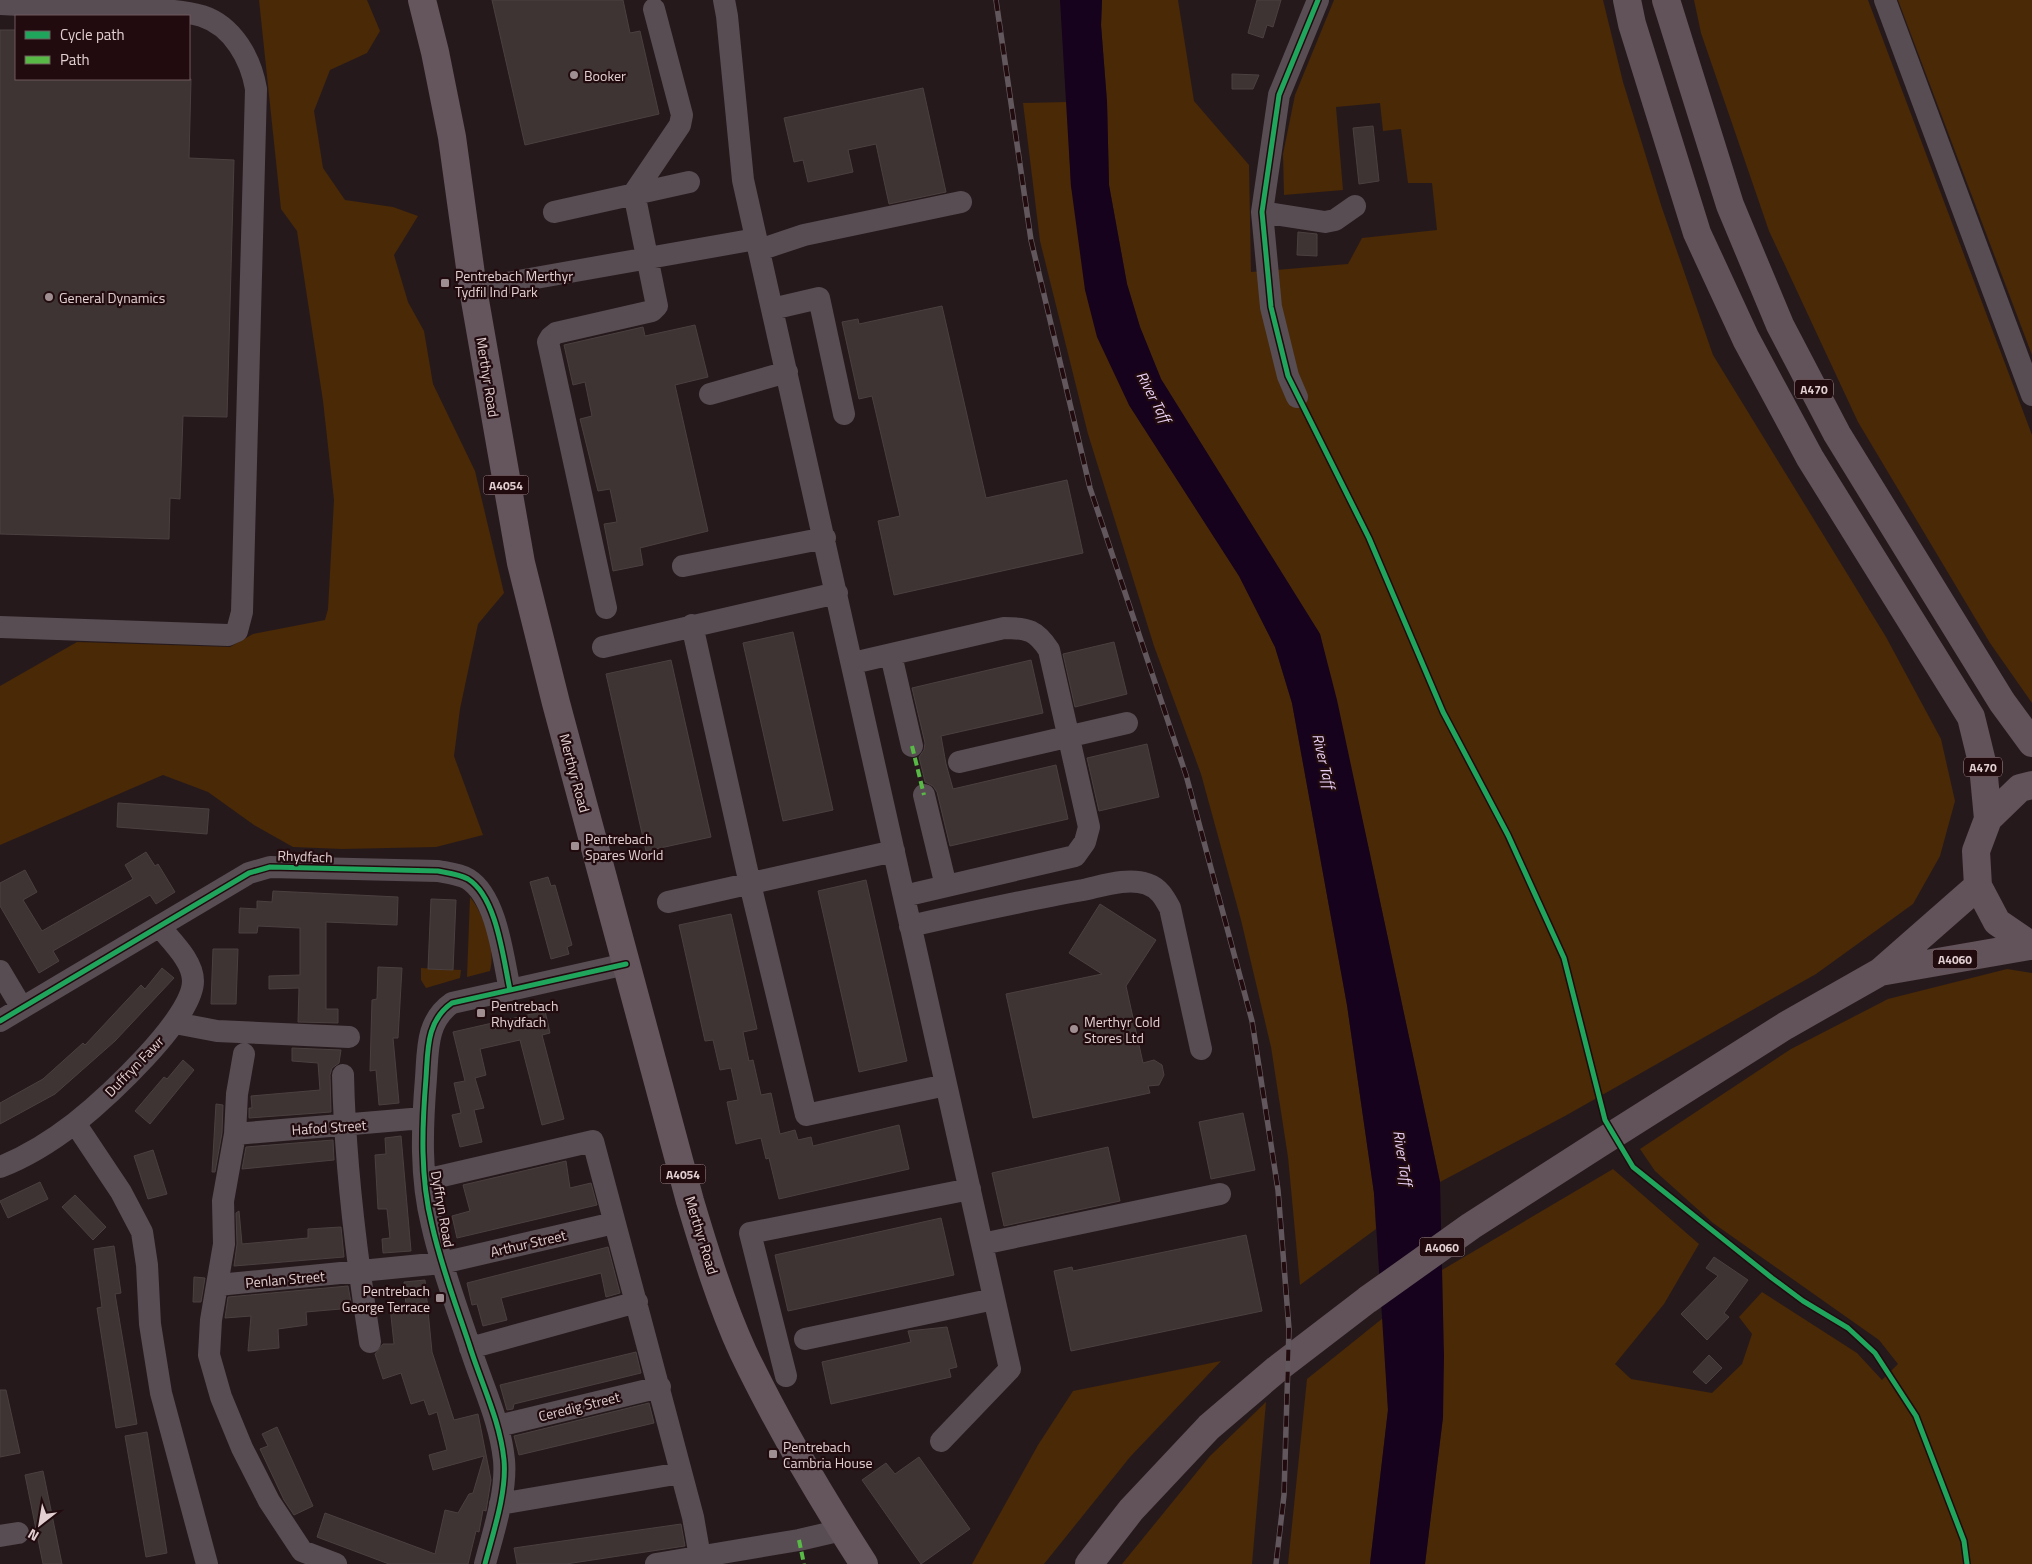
<svg xmlns="http://www.w3.org/2000/svg" width="2032" height="1564" viewBox="0 0 2032 1564" font-family="'Titillium Web',sans-serif">
	<style>
		.green { fill: #492906 }
		.water { fill: #16021c }
		.building { fill: #3f3434; stroke: #4b4040 }
		.lines { fill: none; stroke-linecap: round; stroke-linejoin: round }
		.minor { stroke: #584d53; stroke-width: 22 }
		.major { stroke: #65555d; stroke-width: 28 }
		.highway { stroke: #62525a; stroke-width: 28 }
		.rail-casing { stroke: #62575c; stroke-width: 5.5 }
		.rail { stroke: #210b0f; stroke-width: 4; stroke-dasharray: 11; stroke-linecap: butt }
		.quiet { stroke: #58b947; stroke-width: 4; stroke-dasharray: 8 4; stroke-linecap: butt }
		.cycleway-casing { stroke: #210b0f; stroke-width: 8 }
		.cycleway { stroke: #20a55d; stroke-width: 5 }
		.poi-dot { fill: #a08f92; stroke: #210b0f; stroke-width: 2 }
		.labels { text-anchor: middle; dominant-baseline: central; stroke-width: 4.5; stroke-linejoin: round; paint-order: stroke }
		.shield { fill: #210b0f; stroke: #a79498; stroke-width: 1 }
		.shield-label { font-size: 12px; font-weight: bold; fill: #e1cfd2 }
		.poi-label { font-size: 14px; fill: #e1cfd2; stroke: #210b0f; text-anchor: start }
		.street-label { font-size: 14px; fill: #e1cfd2; stroke: #210b0f }
		.water-label { font-size: 15px; font-style: italic; fill: #ebd2f7; stroke: #210b0f }
	</style>
	<rect width="100%" height="100%" fill="#26191c"/>
	<path class="green" d="M 259,0 L 367,0 L 380,31 L 367,53 L 330,70 L 314,111 L 323,168 L 345,200 L 393,207 L 418,216 L 394,255 L 408,302 L 424,331 L 433,384 L 475,471 L 504,593 L 478,624 L 460,709 L 454,756 L 483,835 L 436,847 L 342,849 L 293,847 L 254,825 L 208,792 L 163,775 L 0,845 L 0,686 L 77,642 L 230,647 L 253,634 L 325,620 L 328,609 L 334,500 L 323,401 L 297,231 L 281,209 Z
		M 1102,0 L 1178,0 L 1194,101 L 1249,165 L 1251,272 L 1348,264 L 1362,238 L 1437,230 L 1432,183 L 1408,183 L 1401,129 L 1383,131 L 1380,103 L 1336,107 L 1343,190 L 1284,195 L 1283,154 L 1295,95 L 1334,0 L 1603,0 L 1623,82 L 1662,208 L 1713,355 L 1886,637 L 1941,739 L 1955,801 L 1940,856 L 1913,904 L 1816,974 L 1565,1116 L 1440,1182 L 1369,850 L 1320,634 L 1161,379 L 1140,327 L 1127,284 L 1109,185 L 1107,102 L 1101,25 Z
		M 1694,0 L 1868,0 L 2032,435 L 2032,703 L 1990,643 L 1858,422 L 1769,231 L 1701,33 Z
		M 1898,0 L 2032,0 L 2032,355 Z
		M 1067,102 L 1071,186 L 1129,405 L 1239,576 L 1275,647 L 1292,703 L 1347,1005 L 1374,1193 L 1376,1229 L 1300,1285 L 1288,1157 L 1271,1047 L 1241,920 L 1201,774 L 1154,646 L 1088,434 L 1040,241 L 1023,103 Z
		M 470,897 C 484,914 496,950 490,971 L 467,977 Z
		M 421,968 L 461,970 L 460,978 L 426,988 L 421,980 Z
		M 2007,969 L 2032,973 L 2032,1564 L 1425,1564 L 1443,1417 L 1442,1270 L 1613,1169 L 1699,1244 L 1664,1304 L 1615,1364 L 1631,1379 L 1712,1393 L 1742,1364 L 1752,1334 L 1739,1317 L 1762,1292 L 1857,1353 L 1882,1380 L 1898,1364 L 1879,1340 L 1713,1223 L 1655,1171 L 1640,1149 L 1791,1049 L 1888,999 Z
		M 1383,1318 L 1388,1410 L 1370,1564 L 1288,1564 L 1307,1379 Z
		M 1221,1361 L 1130,1457 L 1044,1564 L 972,1564 L 1038,1445 L 1073,1391 Z
		M 1266,1402 L 1252,1564 L 1122,1564 L 1210,1456 Z"/>
	<path class="water" d="M 1060,0 L 1102,0 L 1101,25 L 1107,102 L 1109,185 L 1127,284 L 1140,327 L 1161,379 L 1320,634 L 1337,700 L 1440,1182 L 1444,1356 L 1443,1417 L 1425,1564 L 1370,1564 L 1388,1410 L 1374,1193 L 1347,1005 L 1292,703 L 1275,647 L 1239,576 L 1129,405 L 1097,337 L 1085,290 L 1071,186 Z"/>
	<path class="building" d="M 492,0 L 623,0 L 630,33 L 640,31 L 659,114 L 525,145 Z
		M 1257,0 L 1281,0 L 1273,27 L 1267,25 L 1263,38 L 1248,33 Z
		M 0,30 L 16,30 L 16,79 L 191,79 L 189,158 L 234,160 L 227,417 L 183,416 L 180,499 L 170,498 L 169,539 L 0,534 Z
		M 1232,74 L 1259,75 L 1253,89 L 1232,89 Z
		M 923,88 L 946,192 L 889,204 L 876,144 L 848,150 L 853,172 L 808,182 L 803,160 L 794,162 L 784,118 Z
		M 1373,126 L 1379,181 L 1359,184 L 1353,128 Z
		M 1298,232 L 1317,234 L 1317,256 L 1297,255 Z
		M 942,306 L 986,498 L 1067,480 L 1083,553 L 894,595 L 878,521 L 900,516 L 872,396 L 859,399 L 842,322 L 858,319 L 859,324 Z
		M 695,325 L 708,377 L 675,385 L 708,531 L 640,548 L 643,565 L 613,571 L 604,524 L 617,522 L 610,489 L 598,491 L 580,419 L 592,416 L 585,382 L 573,385 L 564,345 L 643,327 L 645,336 Z
		M 793,632 L 833,810 L 783,821 L 743,643 Z
		M 1114,642 L 1127,694 L 1075,707 L 1063,654 Z
		M 671,660 L 711,837 L 646,851 L 606,674 Z
		M 1031,660 L 1043,713 L 941,736 L 946,764 L 953,789 L 1056,765 L 1068,819 L 950,846 L 937,792 L 933,786 L 925,782 L 919,757 L 924,750 L 925,743 L 912,688 Z
		M 1147,744 L 1159,797 L 1099,811 L 1087,758 Z
		M 118,803 L 209,809 L 207,834 L 117,827 Z
		M 146,852 L 155,866 L 158,864 L 175,892 L 156,904 L 150,895 L 53,951 L 59,961 L 39,973 L 0,906 L 0,883 L 25,870 L 37,892 L 23,900 L 42,931 L 133,879 L 125,865 Z
		M 548,877 L 551,886 L 555,885 L 572,945 L 567,947 L 569,954 L 551,959 L 530,882 Z
		M 866,880 L 907,1061 L 859,1072 L 818,891 Z
		M 273,891 L 398,897 L 397,925 L 326,922 L 326,1009 L 338,1009 L 338,1023 L 298,1022 L 299,988 L 269,989 L 269,976 L 300,975 L 300,928 L 258,926 L 257,933 L 239,933 L 240,908 L 257,909 L 257,901 L 272,902 Z
		M 431,899 L 456,900 L 453,970 L 428,969 Z
		M 1100,904 L 1156,940 L 1126,986 L 1143,1063 L 1154,1060 L 1162,1065 L 1164,1075 L 1159,1085 L 1148,1086 L 1150,1093 L 1033,1118 L 1006,994 L 1102,974 L 1069,953 Z
		M 731,914 L 757,1029 L 743,1032 L 749,1061 L 753,1060 L 761,1095 L 771,1093 L 780,1134 L 795,1130 L 798,1140 L 811,1137 L 813,1146 L 899,1125 L 909,1169 L 779,1199 L 769,1158 L 766,1159 L 761,1138 L 736,1144 L 727,1102 L 738,1100 L 731,1068 L 720,1070 L 713,1040 L 705,1041 L 679,925 Z
		M 213,949 L 238,949 L 236,1004 L 211,1004 Z
		M 378,967 L 402,968 L 398,1038 L 393,1038 L 399,1103 L 379,1105 L 376,1070 L 370,1071 L 372,1000 L 377,999 Z
		M 162,968 L 174,978 L 115,1041 L 55,1094 L 0,1124 L 0,1103 L 43,1079 L 83,1043 L 85,1045 L 141,985 L 145,989 Z
		M 545,1011 L 550,1033 L 542,1035 L 564,1119 L 542,1125 L 520,1040 L 480,1049 L 486,1075 L 475,1078 L 484,1108 L 474,1110 L 482,1142 L 460,1147 L 452,1115 L 461,1113 L 454,1083 L 465,1081 L 453,1032 Z
		M 292,1048 L 341,1050 L 339,1063 L 332,1068 L 330,1075 L 331,1112 L 249,1118 L 249,1108 L 252,1108 L 251,1096 L 320,1090 L 318,1063 L 292,1061 Z
		M 183,1060 L 194,1070 L 150,1124 L 135,1111 L 164,1077 L 167,1079 Z
		M 216,1104 L 223,1105 L 222,1133 L 215,1172 L 212,1172 Z
		M 1243,1113 L 1255,1170 L 1211,1179 L 1199,1122 Z
		M 401,1136 L 411,1251 L 383,1253 L 382,1239 L 390,1238 L 387,1209 L 378,1209 L 375,1155 L 386,1154 L 385,1138 Z
		M 333,1140 L 334,1160 L 242,1169 L 246,1147 Z
		M 1108,1147 L 1120,1201 L 1004,1226 L 992,1173 Z
		M 153,1150 L 167,1194 L 148,1199 L 134,1156 Z
		M 566,1161 L 570,1188 L 591,1183 L 597,1205 L 457,1238 L 452,1216 L 470,1211 L 463,1185 Z
		M 40,1182 L 48,1199 L 8,1218 L 0,1201 Z
		M 75,1195 L 106,1227 L 93,1240 L 62,1207 Z
		M 239,1211 L 242,1244 L 308,1238 L 308,1229 L 341,1227 L 344,1257 L 234,1266 L 237,1244 L 236,1213 Z
		M 941,1218 L 954,1275 L 788,1311 L 775,1255 Z
		M 1246,1235 L 1262,1311 L 1071,1351 L 1054,1271 L 1072,1267 L 1073,1271 Z
		M 114,1246 L 121,1293 L 115,1294 L 137,1424 L 116,1428 L 97,1308 L 102,1307 L 94,1249 Z
		M 608,1247 L 620,1293 L 606,1297 L 601,1273 L 501,1298 L 507,1320 L 483,1326 L 477,1304 L 472,1305 L 467,1283 Z
		M 1714,1257 L 1748,1280 L 1724,1313 L 1729,1317 L 1707,1340 L 1681,1314 L 1718,1276 L 1706,1268 Z
		M 194,1277 L 205,1278 L 201,1302 L 193,1302 Z
		M 425,1280 L 432,1352 L 454,1420 L 478,1414 L 491,1480 L 486,1511 L 483,1510 L 479,1532 L 476,1531 L 468,1564 L 389,1564 L 317,1537 L 325,1513 L 435,1554 L 445,1510 L 458,1513 L 469,1494 L 473,1493 L 484,1456 L 433,1470 L 429,1455 L 447,1450 L 437,1412 L 429,1415 L 424,1400 L 411,1404 L 401,1373 L 383,1379 L 375,1354 L 383,1344 L 394,1344 L 390,1307 L 406,1305 L 404,1282 Z
		M 348,1286 L 352,1308 L 306,1312 L 307,1325 L 278,1329 L 279,1348 L 248,1351 L 251,1316 L 225,1318 L 228,1297 Z
		M 947,1327 L 957,1367 L 949,1369 L 951,1377 L 831,1404 L 822,1362 L 911,1342 L 908,1331 Z
		M 636,1352 L 641,1373 L 514,1404 L 513,1409 L 507,1410 L 500,1385 Z
		M 1709,1355 L 1722,1368 L 1706,1384 L 1693,1372 Z
		M 0,1390 L 6,1390 L 20,1453 L 0,1457 Z
		M 649,1403 L 654,1423 L 519,1455 L 514,1436 Z
		M 277,1427 L 313,1506 L 294,1515 L 284,1500 L 260,1449 L 268,1446 L 262,1434 Z
		M 147,1432 L 167,1553 L 146,1557 L 125,1436 Z
		M 919,1457 L 970,1529 L 921,1564 L 862,1480 L 886,1463 L 895,1474 Z
		M 43,1471 L 62,1564 L 43,1564 L 25,1475 Z
		M 681,1524 L 685,1546 L 566,1564 L 517,1564 L 514,1548 Z"/>
	<g class="lines">
		<path class="minor" d="M 724,0 L 727,16 L 743,180 L 1010,1369 L 941,1441
			M 1885,0 L 2032,395
			M 0,4 C 42,6 84,8 126,9 C 151,10 178,9 202,16 C 233,26 251,59 256,89 L 242,612 L 237,631 L 228,635 L 0,627
			M 554,212 L 689,182
			M 1262,212 L 1325,222 L 1335,220 L 1355,206
			M 759,250 L 804,235 L 961,202
			M 473,289 L 756,239
			M 772,309 L 819,298 L 844,414
			M 710,394 L 787,372
			M 1297,397 L 1288,376 L 1271,307 L 1262,212 L 1279,95 L 1318,0
			M 683,566 L 825,538
			M 606,608 L 548,342 L 551,337 L 556,333 L 652,311 L 657,306 L 634,193 L 680,125 L 682,115 L 654,9
			M 692,625 L 750,884 L 806,1115 L 946,1085
			M 603,647 L 837,593
			M 891,655 L 912,746
			M 853,663 L 1004,628 C 1028,628 1036,630 1049,650 L 1089,827 L 1085,842 L 1075,856 L 904,896
			M 959,762 L 1127,723
			M 924,795 L 946,886
			M 668,902 L 894,851
			M 910,926 C 968,913 1025,900 1083,890 C 1102,886 1128,877 1147,884 C 1159,888 1164,897 1170,908 L 1201,1049
			M 0,971 L 22,1008
			M 0,1021 L 249,873 L 270,867 L 438,871 C 448,873 459,874 468,879 C 497,897 503,958 510,990
			M 175,1023 L 217,1031 L 349,1037
			M 244,1054 L 237,1094 L 235,1134 L 223,1201 L 224,1244 L 211,1320 L 209,1355 L 221,1397 L 242,1448 L 269,1501 L 302,1551 L 336,1564
			M 343,1075 C 345,1165 356,1254 370,1342
			M 75,1123 L 121,1192 L 142,1232 L 147,1265 L 150,1324 L 161,1393 L 207,1564
			M 235,1134 L 423,1118
			M 0,1167 C 26,1157 53,1140 75,1123 C 105,1099 193,1019 193,981 C 193,961 172,942 160,927
			M 425,1180 L 593,1141 L 693,1517 L 700,1557
			M 982,1244 L 1220,1194
			M 218,1285 L 442,1263 L 614,1223
			M 805,1339 L 994,1299
			M 470,1348 L 637,1302
			M 786,1376 L 750,1233 L 970,1189
			M 498,1426 L 660,1387
			M 500,1504 L 681,1473
			M 0,1536 L 18,1533
			M 485,1564 C 493,1533 507,1492 504,1460 C 500,1420 481,1383 469,1344 C 456,1305 441,1266 432,1225 C 420,1177 422,1127 426,1078 C 428,1050 426,1021 452,1003 L 626,964
			M 656,1564 L 799,1540 L 842,1530"/>
		<path class="major" d="M 422,0 L 435,52 L 452,137 L 473,289 L 521,563 L 556,703 L 690,1201 C 705,1251 721,1304 743,1352 C 778,1425 820,1496 864,1564"/>
		<path class="highway" d="M 1627,0 L 1632,24 L 1697,233 L 1746,339 L 1810,458 L 1971,717 L 1983,766 L 1988,819
			M 1666,0 L 1730,205 L 1780,325 L 1837,434 L 2002,702 L 2032,743
			M 2032,785 L 2020,788 L 1988,819 L 1976,851 L 1978,886 L 1997,922 L 2032,946
			M 1880,972 L 2030,946
			M 1089,1564 L 1131,1510 L 1209,1427 L 1277,1369 L 1367,1300 L 1471,1226 L 1597,1145 L 1785,1026 L 1880,972 L 1978,886"/>
		<defs>
			<path id="rail" d="M 996,0 L 1031,240 L 1090,488 L 1186,775 L 1252,1021 L 1278,1190 L 1289,1329 L 1284,1495 L 1276,1564"/>
		</defs>
		<use href="#rail" class="rail-casing"/>
		<use href="#rail" class="rail"/>
		<path class="quiet" d="M 912,746 L 924,795
			M 799,1540 L 804,1564"/>
		<defs>
			<path id="cycleway" d="M 1318,0 L 1279,95 L 1262,212 L 1271,307 L 1288,376 L 1369,538 L 1443,712 L 1508,835 L 1564,958 L 1605,1120 L 1633,1167 L 1772,1278 L 1803,1301 L 1848,1328 L 1875,1353 L 1916,1416 L 1964,1541 L 1967,1564
				M 0,1021 L 249,873 L 270,867 L 438,871 C 448,873 459,874 468,879 C 497,897 503,958 510,990
				M 485,1564 C 493,1533 507,1492 504,1460 C 500,1420 481,1383 469,1344 C 456,1305 441,1266 432,1225 C 420,1177 422,1127 426,1078 C 428,1050 426,1021 452,1003 L 626,964"/>
		</defs>
		<use href="#cycleway" class="cycleway-casing"/>
		<use href="#cycleway" class="cycleway"/>
	</g>
	<g class="poi-dot">
		<circle cx="574" cy="75" r="5"/>
		<rect x="440" y="278" width="10" height="10" rx="2.5"/>
		<circle cx="49" cy="297" r="5"/>
		<rect x="570" y="841" width="10" height="10" rx="2.5"/>
		<rect x="476" y="1008" width="10" height="10" rx="2.5"/>
		<circle cx="1074" cy="1029" r="5"/>
		<rect x="435" y="1293" width="10" height="10" rx="2.5"/>
		<rect x="768" y="1449" width="10" height="10" rx="2.5"/>
	</g>
	<g class="labels">
		<g class="shield">
			<rect x="1795" y="379.5" width="38" height="19" rx="4"/>
			<rect x="483.5" y="475.5" width="45" height="19" rx="4"/>
			<rect x="1964" y="757.5" width="38" height="19" rx="4"/>
			<rect x="1932.5" y="949.5" width="45" height="19" rx="4"/>
			<rect x="660.5" y="1164.5" width="45" height="19" rx="4"/>
			<rect x="1419.5" y="1237.5" width="45" height="19" rx="4"/>
		</g>
		<g class="shield-label">
			<text x="1814" y="389">A470</text>
			<text x="506" y="485">A4054</text>
			<text x="1983" y="767">A470</text>
			<text x="1955" y="959">A4060</text>
			<text x="683" y="1174">A4054</text>
			<text x="1442" y="1247">A4060</text>
		</g>
		<g class="poi-label">
			<text x="584" y="75">Booker</text>
			<text x="455" y="275">Pentrebach Merthyr<tspan x="455" dy="16">Tydfil Ind Park</tspan></text>
			<text x="59" y="297">General Dynamics</text>
			<text x="585" y="838">Pentrebach<tspan x="585" dy="16">Spares World</tspan></text>
			<text x="491" y="1005">Pentrebach<tspan x="491" dy="16">Rhydfach</tspan></text>
			<text x="1084" y="1021">Merthyr Cold<tspan x="1084" dy="16">Stores Ltd</tspan></text>
			<text x="430" y="1290" text-anchor="end">Pentrebach<tspan x="430" dy="16">George Terrace</tspan></text>
			<text x="783" y="1446">Pentrebach<tspan x="783" dy="16">Cambria House</tspan></text>
		</g>
		<g class="street-label">
			<text transform="translate(488 377) rotate(81)">Merthyr Road</text>
			<text transform="translate(575 773) rotate(75)">Merthyr Road</text>
			<text transform="translate(305 856) rotate(2)">Rhydfach</text>
			<text transform="translate(134 1066) rotate(-46)">Duffryn Fawr</text>
			<text transform="translate(329 1127) rotate(-4)">Hafod Street</text>
			<text transform="translate(443 1209) rotate(80)">Dyffryn Road</text>
			<text transform="translate(702 1235) rotate(73)">Merthyr Road</text>
			<text transform="translate(528 1243) rotate(-13)">Arthur Street</text>
			<text transform="translate(285 1279) rotate(-5)">Penlan Street</text>
			<text transform="translate(579 1406) rotate(-14)">Ceredig Street</text>
		</g>
		<g class="water-label">
			<text transform="translate(1154 397) rotate(62)">River Taff</text>
			<text transform="translate(1324 761) rotate(77)">River Taff</text>
			<text transform="translate(1403 1158) rotate(81)">River Taff</text>
		</g>
	</g>
	<rect x="15" y="15" width="175" height="65" fill="#210b0f" stroke="#6e595d"/>
	<rect x="25" y="31" width="25" height="8" fill="#20a55d" stroke="#6e595d"/>
	<text x="60" y="40" font-size="15" fill="#e1cfd2">Cycle path</text>
	<rect x="25" y="56" width="25" height="8" fill="#58b947" stroke="#6e595d"/>
	<text x="60" y="65" font-size="15" fill="#e1cfd2">Path</text>
	<g transform="translate(40 1524) rotate(211)" stroke="#210b0f" stroke-width="4" paint-order="stroke">
	<path d="M0-4L9 19L0 12L-9 19Z" fill="#e1cfd2"/>
	<text y="-8" font-size="14" font-weight="bold" text-anchor="middle" fill="#e1cfd2">N</text>
	</g>
</svg>
